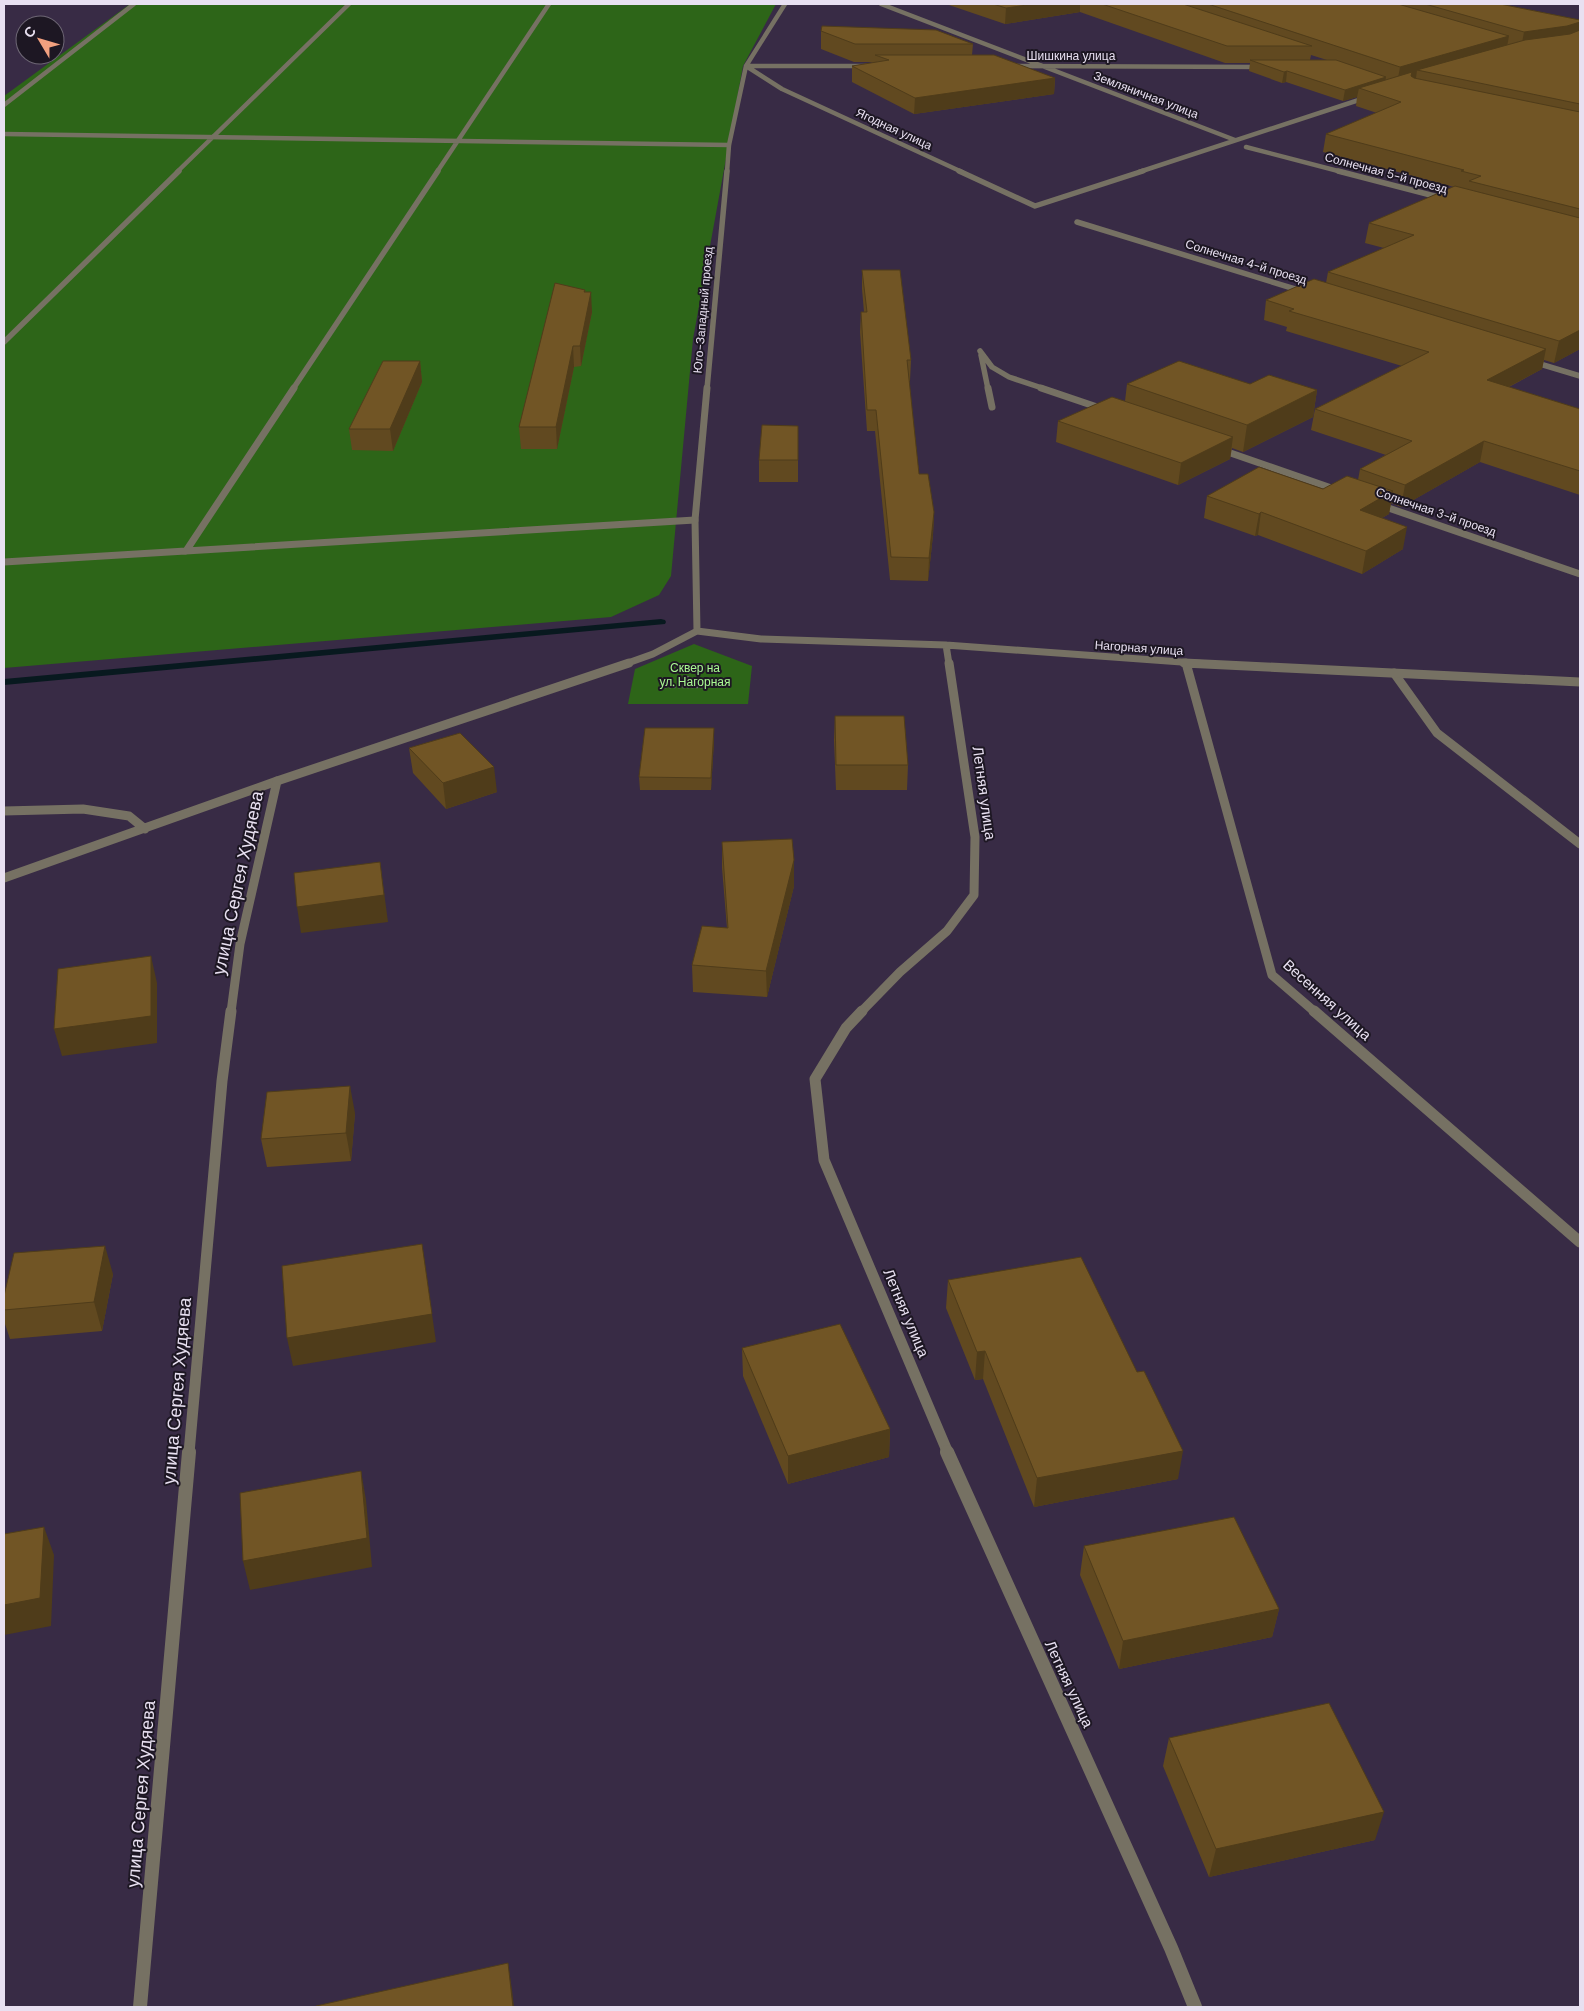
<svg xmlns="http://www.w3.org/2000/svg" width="1584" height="2011" viewBox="0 0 1584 2011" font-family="'DM Sans',sans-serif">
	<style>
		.green { fill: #2d6518 }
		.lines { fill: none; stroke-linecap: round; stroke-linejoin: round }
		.stream { fill: #08191f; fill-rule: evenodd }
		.path { stroke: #70657c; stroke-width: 2.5; stroke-dasharray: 2 2.5; stroke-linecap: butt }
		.service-far3 { stroke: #767163; stroke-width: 4.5 }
		.service-far2 { stroke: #767163; stroke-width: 5.5 }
		.service-far1 { stroke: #767163; stroke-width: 7 }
		.service { stroke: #767163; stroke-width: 9 }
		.minor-far5 { stroke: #767163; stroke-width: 4.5 }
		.minor-far4 { stroke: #767163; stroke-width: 5.5 }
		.minor-far3 { stroke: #767163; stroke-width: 7 }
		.minor-far2 { stroke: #767163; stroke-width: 9 }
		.minor-far1 { stroke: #767163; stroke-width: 11 }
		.minor { stroke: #767163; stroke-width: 14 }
		.wall { fill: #614920; fill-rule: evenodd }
		.shaded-wall { fill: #4f3c1a }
		.building { fill: #715525; stroke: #4f3c1a }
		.labels { text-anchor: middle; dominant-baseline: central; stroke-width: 4; stroke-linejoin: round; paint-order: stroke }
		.far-street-label { font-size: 12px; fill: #e8e0f1; stroke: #1d1723 }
		.far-park-label { font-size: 12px; fill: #aaf993; stroke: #1d1723 }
		.street-label { font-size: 15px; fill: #e8e0f1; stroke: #1d1723 }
		.near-street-label { font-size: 18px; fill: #e8e0f1; stroke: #1d1723 }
	</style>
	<rect width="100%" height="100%" fill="#382b45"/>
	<path class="green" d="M 130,4 L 776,4 L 743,66 L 693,339 L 671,576 L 659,595 L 611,617 L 4,668 L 4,96 Z
		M 694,644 L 752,666 L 748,704 L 628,704 L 635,669 Z"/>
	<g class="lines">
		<path class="stream" d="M 661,619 L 665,620 L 666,622 L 665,624 L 4,685 L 4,679 Z"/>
		<path class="path" d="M 660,687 L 708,687
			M 686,687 L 690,666"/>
		<path class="service-far3" d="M 4,105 L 134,4
			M 4,134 L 729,145
			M 177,172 L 349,4
			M 437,172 L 549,4"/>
		<path class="service-far2" d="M 4,342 L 179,171
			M 293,389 L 438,171"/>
		<path class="service-far1" d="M 186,551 L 294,388
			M 4,562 L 695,520"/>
		<path class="service" d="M 1394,673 L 1437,733 L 1580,844
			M 4,811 L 83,809 L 129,816 L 145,829
			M 4,878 L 277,781"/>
		<path class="minor-far5" d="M 881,4 L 1235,140
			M 746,66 L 782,89 L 962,172
			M 746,66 L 868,66
			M 1012,66 L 1263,67
			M 1246,147 L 1342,172
			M 727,172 L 729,145 L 746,66 L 785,4
			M 1139,172 L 1368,97"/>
		<path class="minor-far4" d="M 959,171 L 1035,206 L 1143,171
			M 1338,171 L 1446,199
			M 1077,222 L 1305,292
			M 980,351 L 992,367 L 1009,377 L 1045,389
			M 981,355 L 988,389
			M 1530,361 L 1580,376
			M 707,389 L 727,171"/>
		<path class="minor-far3" d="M 988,388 L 992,407
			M 1041,388 L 1103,409
			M 1219,449 L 1340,491
			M 1377,504 L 1580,574
			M 697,631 L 761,639 L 946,645 L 1209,664
			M 697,631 L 695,520 L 707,388
			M 946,645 L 949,664
			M 625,664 L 653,654 L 697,631"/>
		<path class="minor-far2" d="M 1184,663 L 1580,682
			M 1186,663 L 1272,975 L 1315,1012
			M 231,1012 L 240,944 L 277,781 L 629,663
			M 861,1012 L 900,972 L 947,931 L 974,895 L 975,837 L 949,663"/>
		<path class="minor-far1" d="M 862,1011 L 846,1028 L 815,1079 L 824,1160 L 948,1453
			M 1314,1011 L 1580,1242
			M 189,1453 L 222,1081 L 231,1011"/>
		<path class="minor" d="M 947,1452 L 1171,1948 L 1195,2007
			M 140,2007 L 189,1452"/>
	</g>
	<path class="wall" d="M 946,4 L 1500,4 L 1580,20 L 1580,349 L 1554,363 L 1544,360 L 1542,369 L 1509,387 L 1580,409 L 1580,495 L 1480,462 L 1401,507 L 1391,503 L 1389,514 L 1382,518 L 1403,549 L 1362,574 L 1258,535 L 1255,536 L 1204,518 L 1207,496 L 1323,489 L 1358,480 L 1360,469 L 1386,455 L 1311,430 L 1315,409 L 1402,366 L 1286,331 L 1287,327 L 1264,320 L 1266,300 L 1326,283 L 1328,272 L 1384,248 L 1365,243 L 1369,223 L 1454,187 L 1323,152 L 1326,134 L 1377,113 L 1356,106 L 1357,97 L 1343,101 L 1286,82 L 1282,83 L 1249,71 L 1250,63 L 1225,63 L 1080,12 L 1005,24 ZM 1311,55 L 1327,60 L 1310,60 Z
		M 821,31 L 973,44 L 972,55 L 1055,78 L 1054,94 L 914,114 L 852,82 L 852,66 L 875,62 L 854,62 L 821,49 Z
		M 862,270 L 911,360 L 910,381 L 909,381 L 919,474 L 934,512 L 933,535 L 928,581 L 890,580 L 875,431 L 867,431 L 860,332 L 861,312 L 864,312 L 862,289 Z
		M 585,290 L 592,312 L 581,366 L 574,367 L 557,449 L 521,449 L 519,427 Z
		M 420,361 L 422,382 L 393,451 L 352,450 L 349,429 Z
		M 1127,384 L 1250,384 L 1317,390 L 1313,417 L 1243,452 L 1232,448 L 1230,459 L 1178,485 L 1056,442 L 1058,421 L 1125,401 Z
		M 798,426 L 798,482 L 759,482 L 759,460 Z
		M 835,716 L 908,765 L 907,790 L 836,790 L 834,740 Z
		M 714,728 L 714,740 L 711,790 L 640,790 L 639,777 Z
		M 409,748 L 497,792 L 446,809 L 413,773 Z
		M 722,842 L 794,886 L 767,997 L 693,992 L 692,965 L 727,928 L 722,868 Z
		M 355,1113 L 351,1161 L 267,1167 L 261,1139 Z
		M 113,1274 L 102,1331 L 10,1339 L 4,1321 L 4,1296 Z
		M 948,1280 L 1178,1479 L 1034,1507 L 983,1379 L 975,1380 L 946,1308 Z
		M 742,1348 L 890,1429 L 889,1457 L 788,1484 L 743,1376 Z
		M 1084,1546 L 1279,1609 L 1272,1637 L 1119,1669 L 1080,1575 Z
		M 1169,1738 L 1375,1840 L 1209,1877 L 1163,1766 Z"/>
	<path class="shaded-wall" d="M 1034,4 L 1080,4 L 1080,12 L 1005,24 L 1006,8 Z
		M 1580,22 L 1580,32 L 1521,48 L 1524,32 Z
		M 1509,36 L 1506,52 L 1417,70 L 1416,78 L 1397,84 L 1400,67 Z
		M 1287,71 L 1286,82 L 1282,83 L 1284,72 Z
		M 1386,77 L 1384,88 L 1359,88 L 1357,97 L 1343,101 L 1345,90 Z
		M 1055,78 L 1054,94 L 914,114 L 915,98 Z
		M 591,292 L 592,312 L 581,366 L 580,346 Z
		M 1580,330 L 1580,349 L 1554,363 L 1559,341 Z
		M 573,346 L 574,367 L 557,449 L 556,427 Z
		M 1546,349 L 1542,369 L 1482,401 L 1487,380 Z
		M 420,361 L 422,382 L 393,451 L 390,429 Z
		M 1317,390 L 1313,417 L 1243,452 L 1247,425 Z
		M 1233,437 L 1230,459 L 1178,485 L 1181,463 Z
		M 1484,441 L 1480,462 L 1401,507 L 1405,485 Z
		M 1393,491 L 1389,514 L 1356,532 L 1360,510 Z
		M 934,512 L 933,535 L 928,581 L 929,558 Z
		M 1261,512 L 1258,535 L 1255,536 L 1259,514 Z
		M 1407,527 L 1403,549 L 1362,574 L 1366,551 Z
		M 714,728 L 714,740 L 711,790 L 711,778 Z
		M 494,767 L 497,792 L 446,809 L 443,783 Z
		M 794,860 L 794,886 L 767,997 L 766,971 Z
		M 380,862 L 388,922 L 301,933 L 297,907 Z
		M 151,956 L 157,983 L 157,1043 L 62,1056 L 54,1029 Z
		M 350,1086 L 355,1113 L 351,1161 L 346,1133 Z
		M 422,1244 L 436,1342 L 293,1366 L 287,1338 Z
		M 105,1246 L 113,1274 L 102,1331 L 94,1302 Z
		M 985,1351 L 983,1379 L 975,1380 L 977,1352 Z
		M 890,1429 L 889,1457 L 788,1484 L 788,1456 Z
		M 1183,1451 L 1178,1479 L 1034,1507 L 1037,1478 Z
		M 361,1471 L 366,1500 L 372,1567 L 250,1590 L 243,1561 Z
		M 44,1527 L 54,1555 L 51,1626 L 4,1635 L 4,1605 Z
		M 1279,1609 L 1272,1637 L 1119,1669 L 1123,1641 Z
		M 1384,1812 L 1375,1840 L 1209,1877 L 1216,1849 Z
		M 508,1963 L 512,1990 L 514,2007 L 513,2007 Z"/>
	<path class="building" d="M 993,4 L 1034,4 L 1006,8 Z
		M 1102,4 L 1183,4 L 1312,46 L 1227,46 Z
		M 1208,4 L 1398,4 L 1509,36 L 1400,67 Z
		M 1425,4 L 1500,4 L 1580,20 L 1580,22 L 1567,26 L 1524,32 Z
		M 822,26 L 936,30 L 973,44 L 855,44 L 821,31 Z
		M 1580,30 L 1580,104 L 1417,70 L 1525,40 L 1570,34 Z
		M 875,55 L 994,55 L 1055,78 L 915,98 L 852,66 L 889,60 Z
		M 1250,60 L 1336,60 L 1386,77 L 1345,90 L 1287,71 L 1284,72 Z
		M 1412,72 L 1411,76 L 1414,78 L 1580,112 L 1580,209 L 1469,181 L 1481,176 L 1461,171 L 1464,170 L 1326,134 L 1401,102 L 1359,88 Z
		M 1455,186 L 1580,218 L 1580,330 L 1559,341 L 1328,272 L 1414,235 L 1369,223 Z
		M 862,270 L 900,270 L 911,360 L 907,360 L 919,474 L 928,474 L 934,512 L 929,558 L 891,557 L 876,410 L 867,410 L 861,312 L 867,312 Z
		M 1314,279 L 1546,349 L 1487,380 L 1580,409 L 1580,471 L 1484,441 L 1405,485 L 1360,469 L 1412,441 L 1315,409 L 1429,352 L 1289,311 L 1294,309 L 1266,300 Z
		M 555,283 L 585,290 L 584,292 L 591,292 L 580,346 L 573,346 L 556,427 L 519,427 Z
		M 383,361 L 420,361 L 390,429 L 349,429 Z
		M 1179,361 L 1250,384 L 1269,375 L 1317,390 L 1247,425 L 1127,384 Z
		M 1112,397 L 1233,437 L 1181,463 L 1058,421 Z
		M 762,425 L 798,426 L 798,460 L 759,460 Z
		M 1259,467 L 1323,489 L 1347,476 L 1393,491 L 1360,510 L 1407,527 L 1366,551 L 1261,512 L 1259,514 L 1207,496 Z
		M 835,716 L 904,716 L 908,765 L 836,765 Z
		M 645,728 L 714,728 L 711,778 L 639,777 Z
		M 460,733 L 494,767 L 443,783 L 409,748 Z
		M 792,839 L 794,860 L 766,971 L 692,965 L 702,926 L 728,928 L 722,842 Z
		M 380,862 L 384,895 L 297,907 L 294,873 Z
		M 151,956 L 151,1016 L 54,1029 L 58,969 Z
		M 350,1086 L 346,1133 L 261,1139 L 267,1092 Z
		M 422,1244 L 432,1314 L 287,1338 L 282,1266 Z
		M 105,1246 L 94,1302 L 4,1310 L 4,1296 L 14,1253 Z
		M 1081,1257 L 1137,1372 L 1144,1371 L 1183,1451 L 1037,1478 L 985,1351 L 977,1352 L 948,1280 Z
		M 840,1324 L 890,1429 L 788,1456 L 742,1348 Z
		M 361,1471 L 367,1538 L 243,1561 L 240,1493 Z
		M 1234,1517 L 1279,1609 L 1123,1641 L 1084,1546 Z
		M 44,1527 L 40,1598 L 4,1605 L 4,1534 Z
		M 1329,1703 L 1384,1812 L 1216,1849 L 1169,1738 Z
		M 508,1963 L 513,2007 L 316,2007 L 316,2006 Z"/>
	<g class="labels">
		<g class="far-street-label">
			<text x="1071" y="56">Шишкина улица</text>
			<text transform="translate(1146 95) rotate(21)">Земляничная улица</text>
			<text transform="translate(894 129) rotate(25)">Ягодная улица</text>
			<text transform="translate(1386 173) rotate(15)">Солнечная 5-й проезд</text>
			<text transform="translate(1246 262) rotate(17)">Солнечная 4-й проезд</text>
			<text transform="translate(703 310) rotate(-85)">Юго-Западный проезд</text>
			<text transform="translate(1436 512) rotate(19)">Солнечная 3-й проезд</text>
			<text transform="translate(1139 648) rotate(4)">Нагорная улица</text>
		</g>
		<g class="far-park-label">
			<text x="695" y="668">Сквер на<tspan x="695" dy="14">ул. Нагорная</tspan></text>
		</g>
		<g class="street-label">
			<text transform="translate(984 793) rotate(82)">Летняя улица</text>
			<text transform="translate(1327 1000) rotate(42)">Весенняя улица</text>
			<text transform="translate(906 1313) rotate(67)">Летняя улица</text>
			<text transform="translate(1069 1684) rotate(65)">Летняя улица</text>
		</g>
		<g class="near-street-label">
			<text transform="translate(238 883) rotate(-78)">улица Сергея Худяева</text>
			<text transform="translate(177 1391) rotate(-85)">улица Сергея Худяева</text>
			<text transform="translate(141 1794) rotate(-85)">улица Сергея Худяева</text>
		</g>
	</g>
	<rect width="1584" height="2011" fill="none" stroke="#e8e0f1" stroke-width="10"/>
	<g transform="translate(40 40) rotate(308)"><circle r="24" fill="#1d1723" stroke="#6e6775"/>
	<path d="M0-4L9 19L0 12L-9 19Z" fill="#f2a07f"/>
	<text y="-8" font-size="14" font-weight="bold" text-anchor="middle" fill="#e8e0f1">С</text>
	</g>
</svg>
